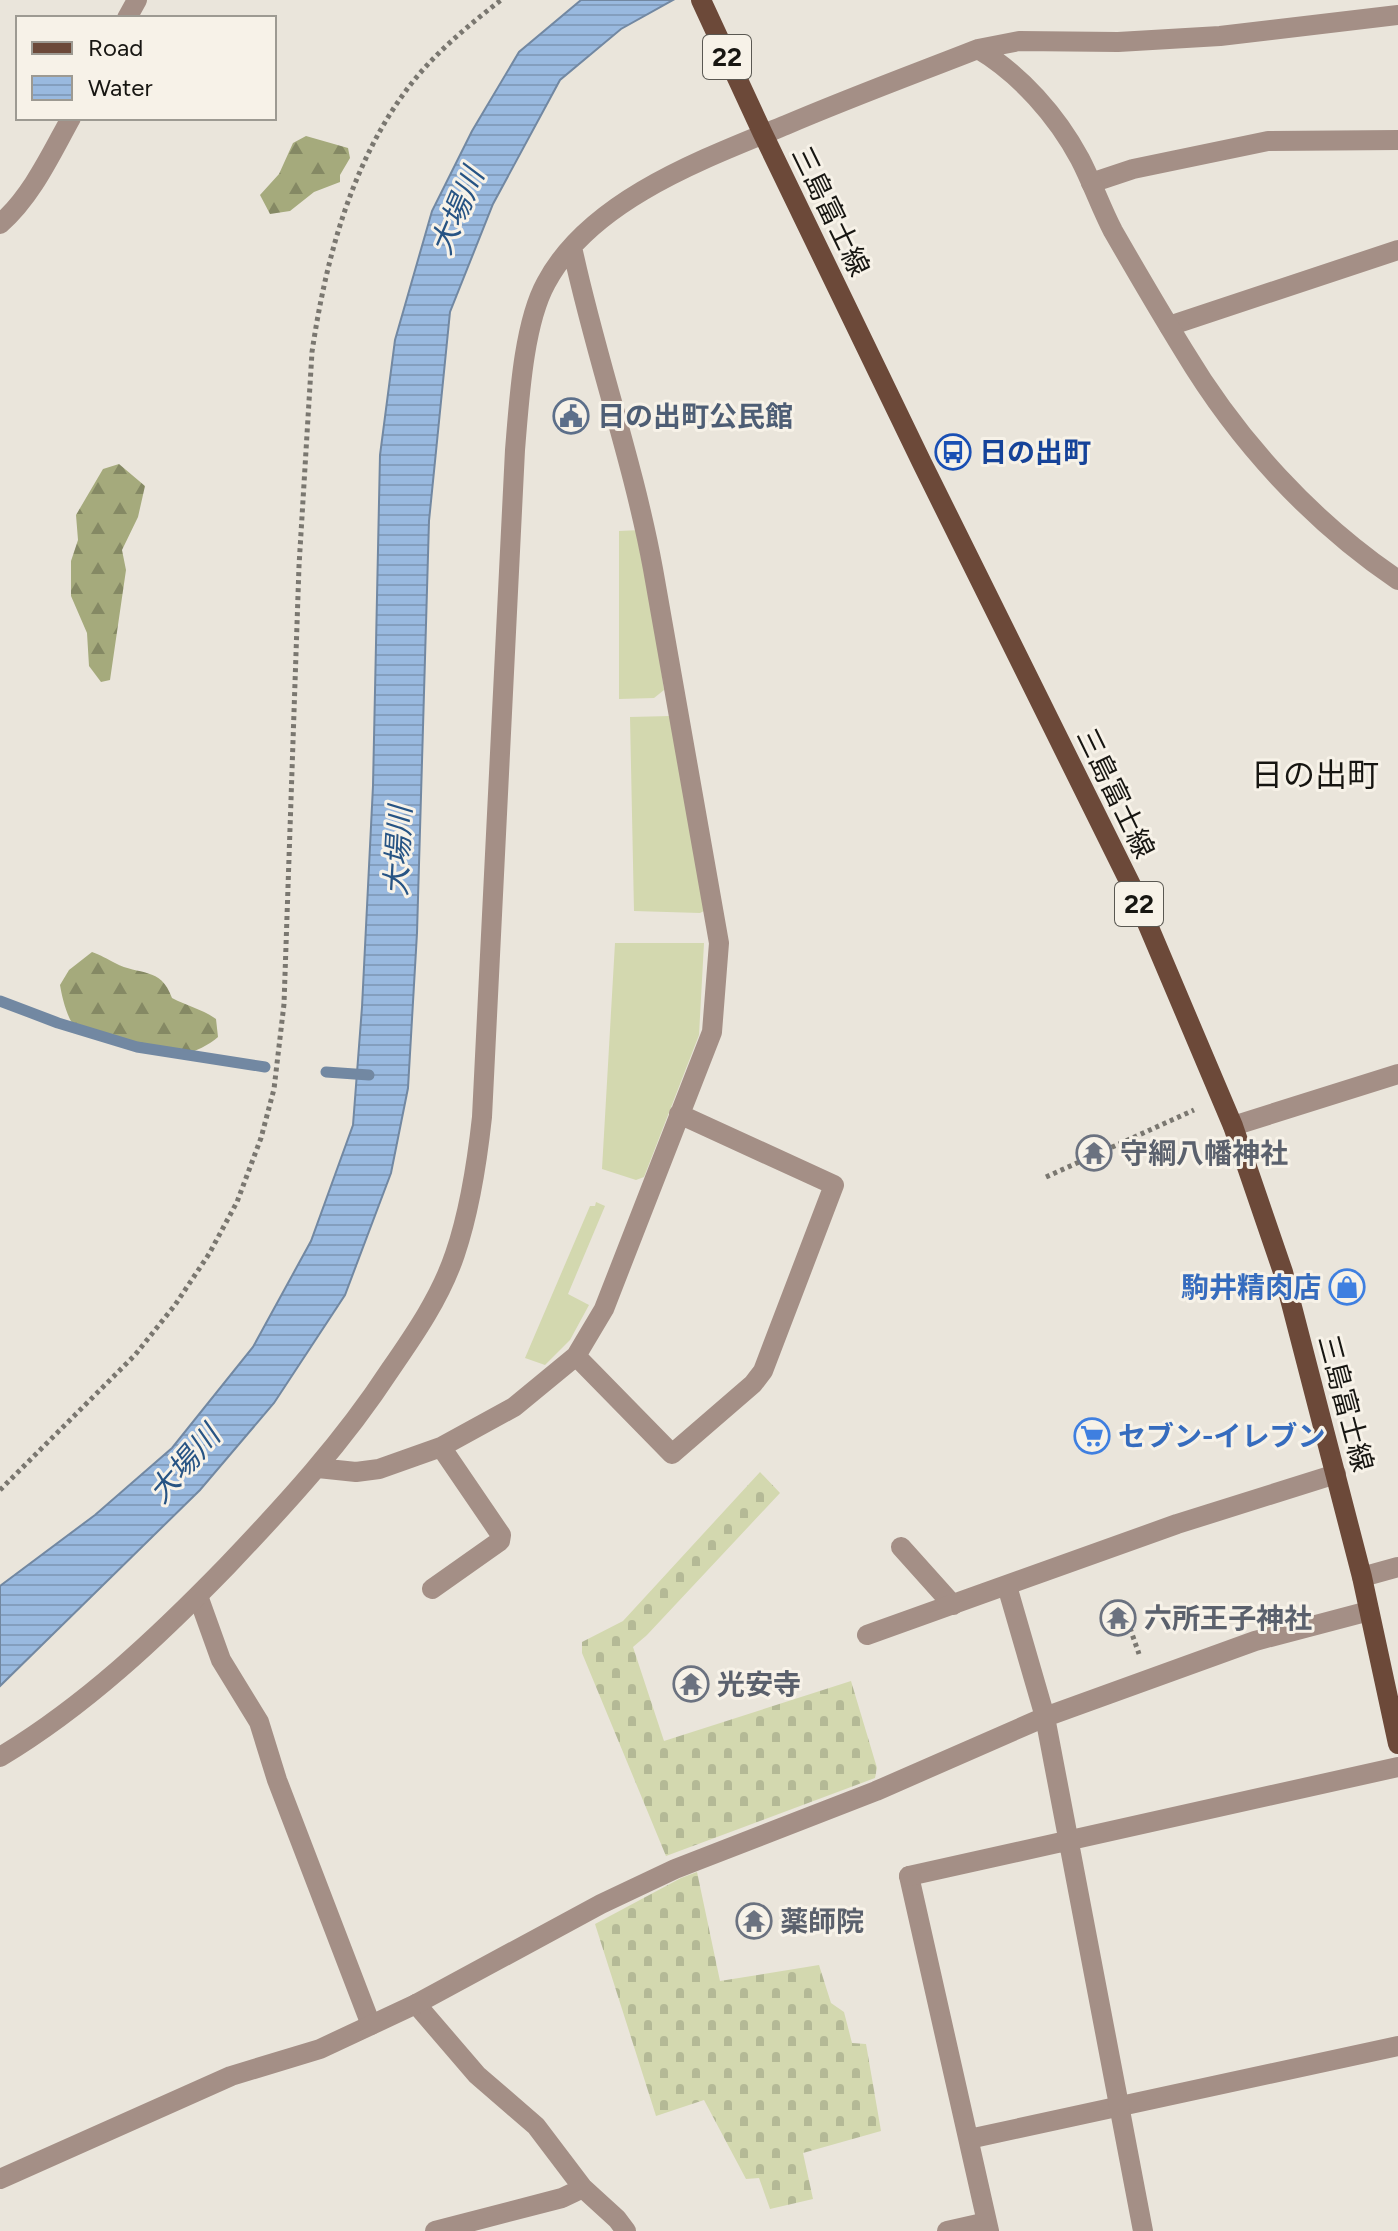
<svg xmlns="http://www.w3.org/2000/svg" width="1398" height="2231" viewBox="0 0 1398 2231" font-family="Figtree,'Noto Sans JP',sans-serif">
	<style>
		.grass { fill: #d3d8af }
		.forest { fill: url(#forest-firs) }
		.cemetery { fill: url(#cemetery-stones) }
		.water { fill: url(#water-rules); stroke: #7288a2; stroke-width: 2 }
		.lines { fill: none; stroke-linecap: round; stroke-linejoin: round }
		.stream { stroke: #7288a2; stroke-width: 11 }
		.path { stroke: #7a7770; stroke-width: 5; stroke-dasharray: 4 4; stroke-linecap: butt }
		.lane { stroke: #a48f86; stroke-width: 20 }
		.street { stroke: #a48f86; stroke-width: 20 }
		.primary { stroke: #6c4939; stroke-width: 20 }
		.labels { text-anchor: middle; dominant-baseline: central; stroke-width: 6; stroke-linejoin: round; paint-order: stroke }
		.shield { fill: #f7f2e8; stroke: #5a5852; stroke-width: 2 }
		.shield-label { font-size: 26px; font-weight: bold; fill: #171612 }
		.street-label { font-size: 28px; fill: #171612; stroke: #f7f2e8 }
		.service-label { font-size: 28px; font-weight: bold; fill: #4e5e75; stroke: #f7f2e8; text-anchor: start }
		.transit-label { font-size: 28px; font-weight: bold; fill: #164399; stroke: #f7f2e8; text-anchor: start }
		.worship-label { font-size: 28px; font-weight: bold; fill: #5b616d; stroke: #f7f2e8; text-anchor: start }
		.shop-label { font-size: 28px; font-weight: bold; fill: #366cbe; stroke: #f7f2e8; text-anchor: end }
		.water-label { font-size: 30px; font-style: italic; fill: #275484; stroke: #f7f2e8 }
		.quarter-label { font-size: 32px; fill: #171612; stroke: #f7f2e8 }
	</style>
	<defs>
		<pattern id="forest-firs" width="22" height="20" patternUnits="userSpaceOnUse" patternTransform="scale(2)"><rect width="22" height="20" fill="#a5aa7c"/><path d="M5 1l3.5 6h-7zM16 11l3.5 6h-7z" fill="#858964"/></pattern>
		<pattern id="cemetery-stones" width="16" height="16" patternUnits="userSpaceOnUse" patternTransform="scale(2)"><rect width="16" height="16" fill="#d3d8af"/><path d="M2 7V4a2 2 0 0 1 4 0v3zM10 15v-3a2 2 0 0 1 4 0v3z" fill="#b4b996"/></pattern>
		<pattern id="water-rules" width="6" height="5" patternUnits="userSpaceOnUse" patternTransform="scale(2)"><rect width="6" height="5" fill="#99b9df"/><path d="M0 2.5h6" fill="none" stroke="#839ebe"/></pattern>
	</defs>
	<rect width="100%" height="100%" fill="#eae5db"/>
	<path class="grass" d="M 641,530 L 664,690 L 654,698 L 619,699 L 619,531 Z
		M 670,716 L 706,910 L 700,913 L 634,911 L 630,717 Z
		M 615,943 L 704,943 L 699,1035 L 644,1177 L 636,1180 L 602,1169 Z
		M 596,1202 L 605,1206 L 568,1294 L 589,1305 L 570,1340 L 545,1365 L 525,1358 L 590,1206 L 595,1206 Z"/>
	<path class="forest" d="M 306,136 L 348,148 L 350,158 L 340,175 L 340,182 L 314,192 L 290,211 L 270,214 L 260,195 L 279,174 L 293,143 Z
		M 119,464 L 145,486 L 138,517 L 122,550 L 126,570 L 110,680 L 101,682 L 89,666 L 87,633 L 71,596 L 71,561 L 78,540 L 76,515 L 103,469 Z
		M 92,952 C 101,955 107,959 115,963 C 139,976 161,966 172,998 C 187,1006 202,1009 216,1019 L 218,1037 C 209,1045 195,1052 184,1054 C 165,1056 157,1048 141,1044 C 120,1040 91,1044 75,1027 C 67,1018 62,997 60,985 L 69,970 Z"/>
	<path class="cemetery" d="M 760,1472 L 780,1493 L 647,1635 L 633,1647 L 664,1741 L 851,1681 L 877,1768 L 875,1778 L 666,1856 L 582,1653 L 582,1642 L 623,1621 Z
		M 697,1872 L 720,1981 L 819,1965 L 831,2003 L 844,2012 L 852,2043 L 866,2044 L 881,2131 L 803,2153 L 813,2199 L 770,2209 L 759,2178 L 746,2179 L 704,2100 L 656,2116 L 595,1924 L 681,1878 Z"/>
	<path class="water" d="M 581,0 L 673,0 L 621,29 L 560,80 L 493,204 L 450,312 L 429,521 L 417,933 L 408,1088 L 391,1173 L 345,1295 L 274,1403 L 200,1490 L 0,1686 L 0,1586 L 95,1515 L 172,1448 L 253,1347 L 311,1241 L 353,1125 L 362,1007 L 373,786 L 380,455 L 395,340 L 432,211 L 472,131 L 519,52 Z"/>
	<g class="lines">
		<path class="stream" d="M 0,1001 L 58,1023 L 137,1047 L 265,1067
			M 326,1072 L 369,1075"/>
		<path class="path" d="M 1046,1177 L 1194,1110
			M 0,1490 L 135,1355 L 175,1305 L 209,1254 L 237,1202 L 261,1138 L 274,1089 L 284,1004 L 299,566 L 312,352 C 326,258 352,160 411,84 C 436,52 469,25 501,0
			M 1130,1628 L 1139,1654"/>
		<path class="lane" d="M 1091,183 L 1133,169 L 1268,141 L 1398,140
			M 1169,326 L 1398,250
			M 1233,1126 L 1398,1074
			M 901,1547 L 953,1605
			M 198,1596 L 221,1660 L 259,1722 L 277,1780 L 371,2025
			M 909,1876 L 989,2231
			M 416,2004 L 477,2075 L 536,2126 L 583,2188 L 617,2219 L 626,2231
			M 969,2139 L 1398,2046
			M 435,2231 L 562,2198 L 583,2188
			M 947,2231 L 987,2222"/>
		<path class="street" d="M 127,18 L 137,0
			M 978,49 C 1020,74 1057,116 1080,159 C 1092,182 1101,208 1113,231 C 1136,271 1160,312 1184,351 C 1238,441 1311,521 1398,580
			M 0,224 C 32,196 51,154 71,118
			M 576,1356 L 672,1454 L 753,1384 L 763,1371 L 834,1185 L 679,1114
			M 318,1468 L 356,1472 L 379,1469 L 441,1447 L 514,1407 L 576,1356 L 604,1309 L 712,1032 L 719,943 L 653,569 C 633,460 595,355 572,247
			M 1362,1577 L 1398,1567
			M 1007,1586 L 1045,1717 L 1143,2231
			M 432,1589 L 500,1541 L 501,1535 L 441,1447
			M 867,1635 L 1177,1524 L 1336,1474
			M 0,1757 C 85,1706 158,1637 227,1566 C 286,1504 343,1442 390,1370 C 415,1334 441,1296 455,1254 C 470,1210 477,1163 482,1117 L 515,450 C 519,403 523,325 546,283 C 590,200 703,159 786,125 C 849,98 914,74 978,49 L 1019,41 L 1118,42 L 1220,36 L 1398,15
			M 909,1876 L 1398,1767
			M 0,2179 L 231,2076 L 320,2049 L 416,2004 L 601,1904 L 675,1869 L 876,1791 L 1045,1717 L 1255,1641 L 1369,1611"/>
		<path class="primary" d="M 701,0 L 763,134 L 922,463 L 1131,885 L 1233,1126 L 1283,1272 L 1362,1577 L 1398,1744"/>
	</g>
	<defs>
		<symbol id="civic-ring" viewBox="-11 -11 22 22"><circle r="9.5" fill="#f7f2e8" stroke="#5c6f8a" stroke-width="1.5"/><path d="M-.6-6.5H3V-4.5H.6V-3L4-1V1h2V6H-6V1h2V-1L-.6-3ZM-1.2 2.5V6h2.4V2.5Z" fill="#5c6f8a"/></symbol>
		<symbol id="bus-ring" viewBox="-11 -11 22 22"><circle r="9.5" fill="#f7f2e8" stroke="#1a4fb4" stroke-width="1.5"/><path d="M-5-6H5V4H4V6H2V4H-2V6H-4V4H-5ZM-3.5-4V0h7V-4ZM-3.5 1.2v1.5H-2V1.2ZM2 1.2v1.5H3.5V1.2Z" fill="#1a4fb4"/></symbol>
		<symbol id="temple-ring" viewBox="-11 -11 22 22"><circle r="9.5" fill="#f7f2e8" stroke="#6b7280" stroke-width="1.5"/><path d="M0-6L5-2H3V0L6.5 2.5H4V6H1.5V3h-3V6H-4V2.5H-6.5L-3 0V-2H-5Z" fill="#6b7280"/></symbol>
		<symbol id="shop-ring" viewBox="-11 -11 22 22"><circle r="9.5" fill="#f7f2e8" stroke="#3f7fe0" stroke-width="1.5"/><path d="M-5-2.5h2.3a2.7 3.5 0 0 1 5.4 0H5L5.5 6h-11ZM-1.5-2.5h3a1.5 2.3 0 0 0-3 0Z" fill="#3f7fe0"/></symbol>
		<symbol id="supermarket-ring" viewBox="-11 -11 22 22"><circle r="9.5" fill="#f7f2e8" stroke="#3f7fe0" stroke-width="1.5"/><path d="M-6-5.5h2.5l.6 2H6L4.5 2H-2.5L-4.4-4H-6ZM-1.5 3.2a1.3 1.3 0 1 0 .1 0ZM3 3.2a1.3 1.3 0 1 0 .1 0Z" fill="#3f7fe0"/></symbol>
	</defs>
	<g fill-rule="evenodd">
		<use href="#civic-ring" x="551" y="396" width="40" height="40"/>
		<use href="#bus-ring" x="933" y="432" width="40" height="40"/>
		<use href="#temple-ring" x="1074" y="1133" width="40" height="40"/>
		<use href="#shop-ring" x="1327" y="1267" width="40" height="40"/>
		<use href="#supermarket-ring" x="1072" y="1416" width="40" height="40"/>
		<use href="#temple-ring" x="1098" y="1598" width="40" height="40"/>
		<use href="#temple-ring" x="671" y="1664" width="40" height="40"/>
		<use href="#temple-ring" x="734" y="1901" width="40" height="40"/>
	</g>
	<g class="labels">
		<g class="shield">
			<rect x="703" y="35" width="48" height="44" rx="6"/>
			<rect x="1115" y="882" width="48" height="44" rx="6"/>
		</g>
		<g class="shield-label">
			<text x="727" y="57">22</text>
			<text x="1139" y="904">22</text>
		</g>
		<g class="street-label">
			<text transform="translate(831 211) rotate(64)">三島富士線</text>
			<text transform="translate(1116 793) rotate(64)">三島富士線</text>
			<text transform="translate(1346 1403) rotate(75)">三島富士線</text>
		</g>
		<g class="service-label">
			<text x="597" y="416">日の出町公民館</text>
		</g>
		<g class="transit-label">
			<text x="979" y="452">日の出町</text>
		</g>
		<g class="worship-label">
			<text x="1120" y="1153">守綱八幡神社</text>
			<text x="1144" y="1618">六所王子神社</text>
			<text x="717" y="1684">光安寺</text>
			<text x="780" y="1921">薬師院</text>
		</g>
		<g class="shop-label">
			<text x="1321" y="1287">駒井精肉店</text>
			<text x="1118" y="1436" text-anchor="start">セブン-イレブン</text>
		</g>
		<g class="water-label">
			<text transform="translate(457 211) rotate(-67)">大場川</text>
			<text transform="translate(398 851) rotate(-87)">大場川</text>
			<text transform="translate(184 1464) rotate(-49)">大場川</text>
		</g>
		<g class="quarter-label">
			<text x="1315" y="775">日の出町</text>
		</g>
	</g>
	<rect x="16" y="16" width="260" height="104" fill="#f7f2e8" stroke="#9d9a92" stroke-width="2"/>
	<rect x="32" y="42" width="40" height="12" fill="#6c4939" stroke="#9d9a92" stroke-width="2"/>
	<text x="88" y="56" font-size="24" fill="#171612">Road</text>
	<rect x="32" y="76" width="40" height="24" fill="url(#water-rules)" stroke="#9d9a92" stroke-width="2"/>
	<text x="88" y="96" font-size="24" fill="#171612">Water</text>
</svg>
